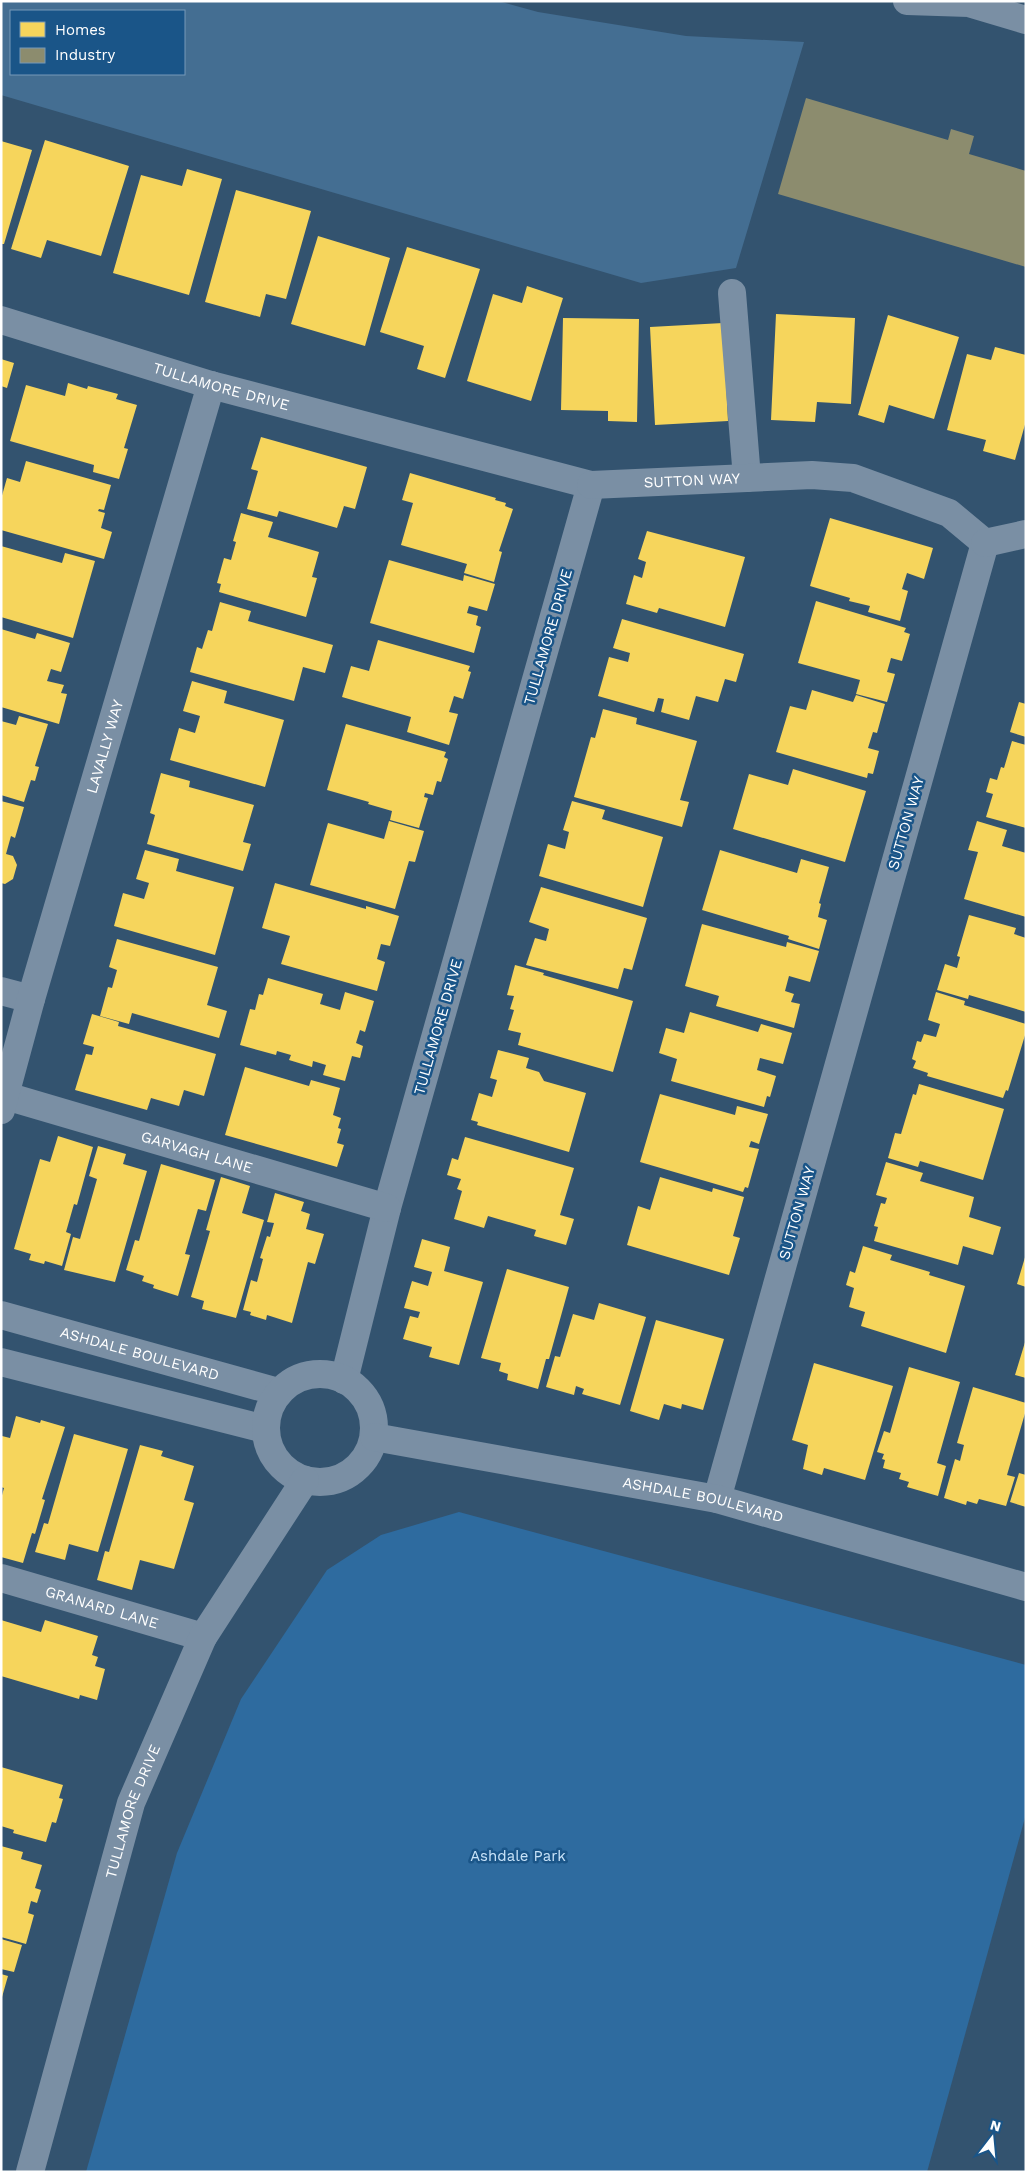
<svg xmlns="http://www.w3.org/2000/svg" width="1027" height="2173" viewBox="0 0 1027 2173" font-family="'Work Sans',sans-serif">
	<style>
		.green { fill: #2e6b9f }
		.water { fill: #446e92; fill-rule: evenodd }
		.homes { fill: #f6d55c }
		.industry { fill: #8c8c6e }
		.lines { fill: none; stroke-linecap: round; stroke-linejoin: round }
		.minor { stroke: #7a8fa4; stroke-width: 28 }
		.labels { text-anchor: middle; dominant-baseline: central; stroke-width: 5; stroke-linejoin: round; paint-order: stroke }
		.street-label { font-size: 15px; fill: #fff; stroke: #1a5588 }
		.park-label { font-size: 15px; fill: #c8e3f9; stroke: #1a5588 }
	</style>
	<rect width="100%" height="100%" fill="#33536f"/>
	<path class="green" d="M 459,1512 L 1026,1665 L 1026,1814 L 927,2172 L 86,2172 L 177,1853 L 241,1699 L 327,1570 L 381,1535 Z"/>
	<path class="water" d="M 1,1 L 498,1 L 538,12 L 686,36 L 804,42 L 736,268 L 641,283 L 1,95 ZM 11,11 L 184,11 L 184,74 L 11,74 Z"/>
	<path class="homes" d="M 45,140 L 129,166 L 101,256 L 47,240 L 41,258 L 11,249 Z
		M 1,141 L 32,150 L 4,244 L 1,244 Z
		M 187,169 L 222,179 L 189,295 L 113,273 L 141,175 L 182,186 Z
		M 236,190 L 311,211 L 286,299 L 266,294 L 260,317 L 205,302 Z
		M 318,236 L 390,258 L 365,346 L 291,324 Z
		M 407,247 L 480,269 L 445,378 L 417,369 L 424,346 L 380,332 Z
		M 527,286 L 563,298 L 531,401 L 467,381 L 493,294 L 522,303 Z
		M 776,314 L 855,318 L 851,404 L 817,402 L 815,422 L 771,420 Z
		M 888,315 L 959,337 L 934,419 L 889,405 L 884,423 L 858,415 Z
		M 563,318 L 639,319 L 637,422 L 608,421 L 608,411 L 561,410 Z
		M 723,323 L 728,421 L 655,425 L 650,327 Z
		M 995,347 L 1026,355 L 1026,421 L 1015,460 L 983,451 L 986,440 L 947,430 L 967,354 L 991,360 Z
		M 1,359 L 14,363 L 7,388 L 1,386 Z
		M 68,383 L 87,389 L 88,386 L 118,394 L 116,399 L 137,405 L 124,448 L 128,449 L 119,479 L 93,472 L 94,465 L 10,441 L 26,385 L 65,396 Z
		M 261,437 L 367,467 L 355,509 L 344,506 L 337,528 L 279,511 L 277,517 L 247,509 L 258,471 L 251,469 Z
		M 26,461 L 111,485 L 104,510 L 99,509 L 98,511 L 105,513 L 101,528 L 112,532 L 104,559 L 1,530 L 1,499 L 7,478 L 20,482 Z
		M 410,473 L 496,498 L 495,500 L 506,503 L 505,506 L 513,509 L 499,551 L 502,552 L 494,582 L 464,573 L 467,564 L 401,545 L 413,503 L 402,500 Z
		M 241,513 L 273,522 L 268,537 L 319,552 L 312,577 L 317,578 L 306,617 L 219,592 L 221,584 L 217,583 L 224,558 L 231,560 L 236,542 L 233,541 Z
		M 830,518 L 933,548 L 924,579 L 907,573 L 902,589 L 908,591 L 900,621 L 868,612 L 870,606 L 849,601 L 850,598 L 810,586 Z
		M 647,531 L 745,557 L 725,627 L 659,608 L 657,613 L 626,604 L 634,575 L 642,578 L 646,562 L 638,559 Z
		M 1,546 L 62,563 L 65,553 L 95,561 L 73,638 L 1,617 Z
		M 389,560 L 463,581 L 464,575 L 495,584 L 487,611 L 469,606 L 467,613 L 478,616 L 476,625 L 481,627 L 474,653 L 370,623 Z
		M 816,601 L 906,628 L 904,632 L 910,634 L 902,661 L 891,658 L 887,672 L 895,674 L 887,702 L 856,694 L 860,680 L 798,663 Z
		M 220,602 L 251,611 L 248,621 L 333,645 L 325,673 L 303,667 L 294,701 L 190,672 L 197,647 L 202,649 L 208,630 L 212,631 Z
		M 622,619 L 744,654 L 736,682 L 725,679 L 718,702 L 696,696 L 689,720 L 661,712 L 664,699 L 658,698 L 654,712 L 598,696 L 609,657 L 628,662 L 630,653 L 613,648 Z
		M 1,629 L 35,639 L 37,633 L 70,643 L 61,672 L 51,669 L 47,681 L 64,685 L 61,693 L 67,694 L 59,724 L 1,707 Z
		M 378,640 L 470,666 L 468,671 L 471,672 L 463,699 L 454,696 L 449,712 L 458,714 L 449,745 L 407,732 L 411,717 L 342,697 L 351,666 L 369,671 Z
		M 192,681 L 227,691 L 224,703 L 284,720 L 265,787 L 170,760 L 179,728 L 195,733 L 200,716 L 183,711 Z
		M 812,690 L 853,702 L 856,695 L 885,704 L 877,733 L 873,732 L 868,748 L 879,751 L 873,774 L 868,773 L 867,778 L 776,752 L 790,706 L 806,710 Z
		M 1019,702 L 1026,704 L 1026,737 L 1010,732 Z
		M 603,709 L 637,718 L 636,724 L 697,741 L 680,800 L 689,802 L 682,827 L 574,797 L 591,737 L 595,738 Z
		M 19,716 L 48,724 L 35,766 L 39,767 L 35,781 L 31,780 L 24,802 L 1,795 L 1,721 L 16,725 Z
		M 346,724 L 446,752 L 444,757 L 448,759 L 441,782 L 437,781 L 433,795 L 425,793 L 424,797 L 428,798 L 419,828 L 390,820 L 392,811 L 368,804 L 369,802 L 327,790 Z
		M 1012,741 L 1026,745 L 1026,828 L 986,817 L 993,794 L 986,792 L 990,778 L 997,780 L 1001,767 L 1004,768 Z
		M 793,769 L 866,791 L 845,862 L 733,829 L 749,774 L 788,785 Z
		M 161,773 L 190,781 L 189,787 L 254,805 L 243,842 L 251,844 L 243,871 L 147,844 L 155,815 L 150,813 Z
		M 1,801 L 24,807 L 15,838 L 11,836 L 6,854 L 13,856 L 17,865 L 13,879 L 5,884 L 1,883 Z
		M 572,801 L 605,810 L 602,819 L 663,837 L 643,907 L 539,876 L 548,844 L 565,849 L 569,832 L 563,830 Z
		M 389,821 L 424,831 L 415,862 L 409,861 L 395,909 L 310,885 L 328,823 L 384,839 Z
		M 977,821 L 1007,830 L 1002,846 L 1026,853 L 1026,917 L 964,899 L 978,852 L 968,850 Z
		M 145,850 L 179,859 L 176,871 L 234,887 L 215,955 L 114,926 L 123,893 L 144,899 L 149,883 L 136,879 Z
		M 720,850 L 797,873 L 801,859 L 829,867 L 819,903 L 821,904 L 818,917 L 827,920 L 819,949 L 788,939 L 789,936 L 702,910 Z
		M 275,883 L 366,909 L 366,906 L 399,916 L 390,946 L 381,944 L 377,959 L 385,962 L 377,991 L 281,964 L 290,936 L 262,928 Z
		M 541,887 L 647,918 L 632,970 L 624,968 L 618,989 L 526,965 L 535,938 L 546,941 L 549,929 L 529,922 Z
		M 969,915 L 1016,928 L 1014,934 L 1026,938 L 1026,1012 L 969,995 L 968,999 L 937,990 L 945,964 L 957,968 L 960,957 L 957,956 Z
		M 702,924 L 786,947 L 787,942 L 819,951 L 810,982 L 789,976 L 785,991 L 794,994 L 791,1002 L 800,1004 L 794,1028 L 716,1006 L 719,996 L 685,986 Z
		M 117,939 L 218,967 L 207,1005 L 227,1011 L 219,1038 L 132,1013 L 129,1024 L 100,1016 L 108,987 L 112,988 L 117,970 L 109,967 Z
		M 515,965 L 544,973 L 543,975 L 633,1001 L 613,1072 L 518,1045 L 521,1033 L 508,1030 L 514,1010 L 510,1009 L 514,996 L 507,995 Z
		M 268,978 L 323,994 L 320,1004 L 340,1010 L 345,992 L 374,1001 L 365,1032 L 360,1030 L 356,1043 L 363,1046 L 360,1058 L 352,1056 L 345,1081 L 323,1075 L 326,1065 L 313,1061 L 312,1067 L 289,1060 L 291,1055 L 277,1051 L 276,1055 L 240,1045 L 250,1009 L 255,1010 L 259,994 L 263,995 Z
		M 936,992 L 965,1001 L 964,1005 L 1026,1024 L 1026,1032 L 1008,1091 L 1006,1090 L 1003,1098 L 927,1076 L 928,1073 L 913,1068 L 916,1061 L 912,1059 L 917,1041 L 921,1042 L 924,1034 L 936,1037 L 940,1024 L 928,1020 Z
		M 690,1012 L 758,1032 L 761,1024 L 792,1033 L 783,1064 L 760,1058 L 757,1070 L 776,1076 L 770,1097 L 767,1096 L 764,1107 L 671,1081 L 677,1059 L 659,1053 L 666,1028 L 684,1033 Z
		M 92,1014 L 119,1022 L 118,1026 L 216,1054 L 204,1096 L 184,1090 L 179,1106 L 151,1098 L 147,1110 L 75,1090 L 86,1054 L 92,1055 L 94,1047 L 83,1044 Z
		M 498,1050 L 529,1058 L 526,1068 L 539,1072 L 544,1081 L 586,1093 L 569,1152 L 477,1125 L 478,1122 L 471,1120 L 479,1093 L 492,1097 L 497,1080 L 490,1078 Z
		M 245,1067 L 309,1086 L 311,1080 L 340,1088 L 333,1115 L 341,1118 L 338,1128 L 341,1129 L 337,1143 L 344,1145 L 337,1167 L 225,1135 Z
		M 919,1084 L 1004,1109 L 983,1180 L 920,1161 L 918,1167 L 888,1158 L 895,1133 L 901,1134 L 913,1094 L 916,1095 Z
		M 660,1094 L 735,1115 L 737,1106 L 768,1114 L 759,1144 L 751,1141 L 749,1147 L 759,1149 L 748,1188 L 745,1187 L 743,1192 L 640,1162 Z
		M 58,1136 L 93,1147 L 77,1205 L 74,1204 L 66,1232 L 71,1234 L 62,1266 L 45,1261 L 44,1264 L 29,1260 L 31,1254 L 14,1249 L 40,1159 L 50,1162 Z
		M 465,1137 L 574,1168 L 560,1215 L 574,1219 L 566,1245 L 534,1236 L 536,1230 L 488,1216 L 484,1228 L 454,1219 L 462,1191 L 457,1189 L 461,1179 L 447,1175 L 452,1158 L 458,1160 Z
		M 98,1146 L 126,1154 L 123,1164 L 147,1171 L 115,1282 L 64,1270 L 73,1237 L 80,1239 L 97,1179 L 89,1176 Z
		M 886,1162 L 923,1173 L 920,1181 L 974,1197 L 969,1217 L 1001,1227 L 993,1255 L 963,1246 L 958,1265 L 874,1241 L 878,1227 L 874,1226 L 881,1203 L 885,1204 L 887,1198 L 876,1195 Z
		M 161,1164 L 215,1180 L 206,1211 L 198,1209 L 185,1254 L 190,1255 L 178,1296 L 153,1288 L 154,1285 L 142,1281 L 144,1276 L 126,1270 L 135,1240 L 139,1241 Z
		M 221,1177 L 250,1186 L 242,1213 L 264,1220 L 236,1318 L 202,1309 L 204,1301 L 191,1297 L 210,1231 L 206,1230 Z
		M 660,1177 L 712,1192 L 713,1188 L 744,1197 L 733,1236 L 740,1238 L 729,1275 L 627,1245 L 638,1206 L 650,1210 Z
		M 275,1193 L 304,1202 L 301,1211 L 310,1214 L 306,1229 L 324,1234 L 315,1264 L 308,1262 L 292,1323 L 267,1315 L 266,1320 L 250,1315 L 251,1312 L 243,1310 L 251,1280 L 257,1282 L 263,1259 L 260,1258 L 267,1236 L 270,1237 L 274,1223 L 267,1222 Z
		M 422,1239 L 450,1247 L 444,1271 L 483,1282 L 459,1365 L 429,1357 L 432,1347 L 403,1339 L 410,1316 L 418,1318 L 420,1312 L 404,1308 L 412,1281 L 428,1286 L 432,1272 L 414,1267 Z
		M 863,1246 L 892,1255 L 890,1260 L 930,1272 L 929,1275 L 965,1286 L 946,1353 L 861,1326 L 865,1312 L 849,1307 L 854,1288 L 846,1285 L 850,1271 L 855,1273 Z
		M 1026,1254 L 1026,1287 L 1017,1284 Z
		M 507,1269 L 569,1287 L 549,1359 L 546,1359 L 538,1389 L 507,1380 L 508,1374 L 499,1371 L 501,1363 L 481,1358 Z
		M 599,1303 L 646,1317 L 620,1405 L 582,1394 L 584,1389 L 576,1386 L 574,1395 L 546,1387 L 555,1356 L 560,1357 L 573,1314 L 594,1320 Z
		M 656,1320 L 724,1339 L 703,1410 L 682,1404 L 681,1409 L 664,1404 L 659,1420 L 630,1411 Z
		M 1026,1339 L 1026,1378 L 1015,1375 Z
		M 814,1363 L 893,1386 L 865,1480 L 824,1468 L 822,1475 L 803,1469 L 808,1445 L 792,1440 Z
		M 909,1367 L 960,1382 L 937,1463 L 946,1466 L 938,1496 L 907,1487 L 909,1482 L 899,1479 L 901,1473 L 883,1468 L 885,1460 L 882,1459 L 884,1454 L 877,1452 L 884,1431 L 890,1433 Z
		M 973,1387 L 1026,1403 L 1026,1410 L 1007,1475 L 1015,1477 L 1006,1506 L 979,1499 L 977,1504 L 967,1501 L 966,1505 L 944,1498 L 955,1459 L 960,1461 L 964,1445 L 957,1443 Z
		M 16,1416 L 40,1423 L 41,1420 L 65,1427 L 42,1499 L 45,1500 L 35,1534 L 32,1533 L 23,1563 L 1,1557 L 1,1499 L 4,1488 L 1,1487 L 1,1438 L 2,1436 L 10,1438 Z
		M 74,1434 L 128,1449 L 98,1552 L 69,1544 L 65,1560 L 35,1552 L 44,1523 L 48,1524 Z
		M 140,1445 L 163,1451 L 161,1456 L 194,1466 L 184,1500 L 194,1503 L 174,1569 L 140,1560 L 132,1590 L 97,1580 L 105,1551 L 109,1552 Z
		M 1019,1473 L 1026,1475 L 1026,1507 L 1010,1502 Z
		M 1,1620 L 41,1632 L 45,1620 L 98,1636 L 92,1655 L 98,1657 L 95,1666 L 105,1669 L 97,1700 L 80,1695 L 79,1699 L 1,1676 Z
		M 1,1767 L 63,1785 L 59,1798 L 63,1799 L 56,1823 L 52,1822 L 46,1842 L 13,1833 L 14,1830 L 1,1826 Z
		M 1,1846 L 23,1852 L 21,1859 L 42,1865 L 35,1888 L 41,1890 L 37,1903 L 31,1901 L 28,1913 L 34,1915 L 26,1944 L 1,1937 Z
		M 1,1939 L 22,1945 L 14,1972 L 1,1969 Z
		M 1,1974 L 8,1976 L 2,1997 L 1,1997 Z"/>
	<path class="industry" d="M 806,98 L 948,140 L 951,129 L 974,136 L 969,154 L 1026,171 L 1026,267 L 778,194 Z"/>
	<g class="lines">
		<g class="minor">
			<path d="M 907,1 L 969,3 L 1026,20"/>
			<path d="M 732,293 L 747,478"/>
			<path id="s1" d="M 1,320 L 211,385 L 591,485 L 387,1208 L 344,1380"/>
			<path id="s2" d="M 591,485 L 812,475 L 853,478 L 949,513 L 985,543 L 717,1499"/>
			<path d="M 985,543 L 1026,534"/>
			<path d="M 1,991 L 31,999"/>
			<path id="s3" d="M 6,1096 L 387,1208"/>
			<path id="s4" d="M 1,1110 L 31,999 L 211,385"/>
			<path id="s5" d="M 1,1315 L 278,1392"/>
			<path d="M 1,1362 L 265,1429"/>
			<circle cx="320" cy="1428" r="54"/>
			<path id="s6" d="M 374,1437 L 717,1499 L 1026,1587"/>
			<path id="s7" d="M 1,1578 L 203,1637"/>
			<path id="s8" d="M 30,2172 L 131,1803 L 203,1637 L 305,1480"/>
		</g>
	</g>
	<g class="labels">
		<g class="street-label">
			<text stroke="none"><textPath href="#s1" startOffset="230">TULLAMORE DRIVE</textPath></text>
			<text stroke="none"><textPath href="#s2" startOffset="101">SUTTON WAY</textPath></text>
			<text transform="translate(548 637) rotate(-74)">TULLAMORE DRIVE</text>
			<text stroke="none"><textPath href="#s4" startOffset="378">LAVALLY WAY</textPath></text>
			<text transform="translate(906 823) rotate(-74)">SUTTON WAY</text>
			<text transform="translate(438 1027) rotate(-74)">TULLAMORE DRIVE</text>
			<text stroke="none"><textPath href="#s3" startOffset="199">GARVAGH LANE</textPath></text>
			<text transform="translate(797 1213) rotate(-74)">SUTTON WAY</text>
			<text stroke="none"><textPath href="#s5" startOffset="144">ASHDALE BOULEVARD</textPath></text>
			<text stroke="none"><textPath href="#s6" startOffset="335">ASHDALE BOULEVARD</textPath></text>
			<text stroke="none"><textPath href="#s7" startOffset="105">GRANARD LANE</textPath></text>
			<text stroke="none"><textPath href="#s8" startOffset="375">TULLAMORE DRIVE</textPath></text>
		</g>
		<g class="park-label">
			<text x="518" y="1856">Ashdale Park</text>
		</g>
	</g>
	<rect width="1027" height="2173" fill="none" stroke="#ffffff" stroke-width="5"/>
	<rect x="10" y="10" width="175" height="65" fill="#1a5588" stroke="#7699b8"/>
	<rect x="20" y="22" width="25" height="15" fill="#f6d55c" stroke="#7699b8"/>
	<text x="55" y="35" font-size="15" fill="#ffffff">Homes</text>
	<rect x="20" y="48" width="25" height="15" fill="#8c8c6e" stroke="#7699b8"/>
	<text x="55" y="60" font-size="15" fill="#ffffff">Industry</text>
	<g transform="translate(992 2138) rotate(16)" stroke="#1a5588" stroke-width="4" paint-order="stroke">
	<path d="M0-4L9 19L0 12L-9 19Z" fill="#ffffff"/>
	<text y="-8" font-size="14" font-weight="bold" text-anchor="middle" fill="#ffffff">N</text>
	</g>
</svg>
